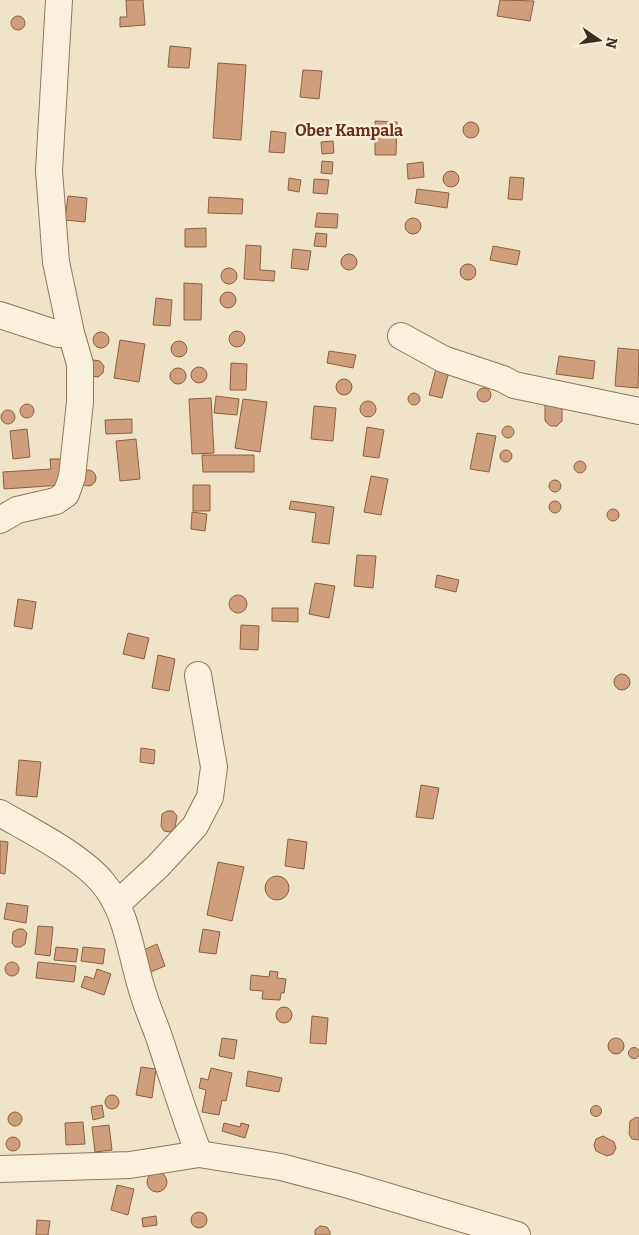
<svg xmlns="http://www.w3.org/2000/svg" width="639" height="1235" viewBox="0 0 639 1235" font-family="Bitter,serif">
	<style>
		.building { fill: #cf9f7d; stroke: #8d5f41 }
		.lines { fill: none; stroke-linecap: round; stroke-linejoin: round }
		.minor-casing { stroke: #8d765c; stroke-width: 28 }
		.minor { stroke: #faf1dc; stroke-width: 26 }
		.labels { text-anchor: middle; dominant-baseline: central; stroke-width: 5; stroke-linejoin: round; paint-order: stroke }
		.quarter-label { font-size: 16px; font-weight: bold; fill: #6b2e1e; stroke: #f7eed8 }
	</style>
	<rect width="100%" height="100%" fill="#f0e4c8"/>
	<path class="building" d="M 126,0 L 143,0 L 145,25 L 120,27 L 120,17 L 127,17 Z
		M 500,0 L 534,1 L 530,21 L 497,16 Z
		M11 23a7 7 0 1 1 14 0a7 7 0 1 1-14 0Z
		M 170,46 L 191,48 L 189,68 L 168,67 Z
		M 218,63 L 246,65 L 241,140 L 213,138 Z
		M 303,70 L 322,71 L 319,99 L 300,97 Z
		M 375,121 L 397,122 L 396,155 L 375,155 Z
		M463 130a8 8 0 1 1 16 0a8 8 0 1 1-16 0Z
		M 271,131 L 286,133 L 284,153 L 269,152 Z
		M 333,141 L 334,153 L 322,154 L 321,142 Z
		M 322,161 L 333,162 L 332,174 L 321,173 Z
		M 423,162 L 424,177 L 408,179 L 407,164 Z
		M443 179a8 8 0 1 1 16 0a8 8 0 1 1-16 0Z
		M 510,177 L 524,178 L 522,200 L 508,199 Z
		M 289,178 L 301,180 L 299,192 L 288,190 Z
		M 314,179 L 329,180 L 327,194 L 313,193 Z
		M 417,189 L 449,193 L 447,208 L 415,203 Z
		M 68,196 L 87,198 L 85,222 L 65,220 Z
		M 209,197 L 243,199 L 242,214 L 208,213 Z
		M 317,213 L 338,214 L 337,228 L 315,227 Z
		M405 226a8 8 0 1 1 16 0a8 8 0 1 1-16 0Z
		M 206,228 L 206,247 L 185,247 L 185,229 Z
		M 316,233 L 327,234 L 326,247 L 314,246 Z
		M 246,245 L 261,246 L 260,270 L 275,271 L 274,281 L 244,279 Z
		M 493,246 L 520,251 L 517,265 L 490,260 Z
		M 293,249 L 311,251 L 308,270 L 291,268 Z
		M341 262a8 8 0 1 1 16 0a8 8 0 1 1-16 0Z
		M460 272a8 8 0 1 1 16 0a8 8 0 1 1-16 0Z
		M221 276a8 8 0 1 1 16 0a8 8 0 1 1-16 0Z
		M 184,283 L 202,284 L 201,320 L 184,320 Z
		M220 300a8 8 0 1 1 16 0a8 8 0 1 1-16 0Z
		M 156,298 L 172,300 L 170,326 L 153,325 Z
		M229 339a8 8 0 1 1 16 0a8 8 0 1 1-16 0Z
		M93 340a8 8 0 1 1 16 0a8 8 0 1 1-16 0Z
		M 120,340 L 145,344 L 139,382 L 114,378 Z
		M171 349a8 8 0 1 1 16 0a8 8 0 1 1-16 0Z
		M 618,348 L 639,350 L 638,388 L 615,386 Z
		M 329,351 L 356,355 L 353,368 L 327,363 Z
		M 559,356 L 595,361 L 593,379 L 556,374 Z
		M 93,360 L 100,361 L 104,366 L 103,373 L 98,377 L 91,376 L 88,364 Z
		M 231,363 L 247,364 L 246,390 L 230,390 Z
		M 437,365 L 450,368 L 442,398 L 429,395 Z
		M191 375a8 8 0 1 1 16 0a8 8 0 1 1-16 0Z
		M170 376a8 8 0 1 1 16 0a8 8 0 1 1-16 0Z
		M336 387a8 8 0 1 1 16 0a8 8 0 1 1-16 0Z
		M477 395a7 7 0 1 1 14 0a7 7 0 1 1-14 0Z
		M408 399a6 6 0 1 1 12 0a6 6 0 1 1-12 0Z
		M 216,396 L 239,399 L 237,415 L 214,413 Z
		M 211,398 L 214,453 L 192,454 L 189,399 Z
		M 243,399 L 267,402 L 260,452 L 235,448 Z
		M360 409a8 8 0 1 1 16 0a8 8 0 1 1-16 0Z
		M 545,404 L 562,405 L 562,421 L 557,426 L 550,426 L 545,421 Z
		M20 411a7 7 0 1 1 14 0a7 7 0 1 1-14 0Z
		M 314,406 L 336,408 L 333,441 L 311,439 Z
		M1 417a7 7 0 1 1 14 0a7 7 0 1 1-14 0Z
		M 132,419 L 132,433 L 106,434 L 105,420 Z
		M502 432a6 6 0 1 1 12 0a6 6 0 1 1-12 0Z
		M 367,427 L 384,430 L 379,458 L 363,456 Z
		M 27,429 L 30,457 L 13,459 L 10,431 Z
		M 477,433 L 496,436 L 489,472 L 470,469 Z
		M 136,439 L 140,479 L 120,481 L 116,441 Z
		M500 456a6 6 0 1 1 12 0a6 6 0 1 1-12 0Z
		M 202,455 L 254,455 L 254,472 L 203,472 Z
		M 50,459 L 61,459 L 63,485 L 4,489 L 3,472 L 51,469 Z
		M574 467a6 6 0 1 1 12 0a6 6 0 1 1-12 0Z
		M80 478a8 8 0 1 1 16 0a8 8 0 1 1-16 0Z
		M 371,476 L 388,479 L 381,515 L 364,512 Z
		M549 486a6 6 0 1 1 12 0a6 6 0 1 1-12 0Z
		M 193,485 L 210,485 L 210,511 L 193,511 Z
		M549 507a6 6 0 1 1 12 0a6 6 0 1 1-12 0Z
		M 291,501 L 334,507 L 329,544 L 312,542 L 316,513 L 289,509 Z
		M607 515a6 6 0 1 1 12 0a6 6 0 1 1-12 0Z
		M 192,512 L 207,514 L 205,531 L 191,529 Z
		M 357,555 L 376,556 L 373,588 L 354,586 Z
		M 437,575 L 459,580 L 456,592 L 435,587 Z
		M 315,583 L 335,586 L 329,618 L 309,614 Z
		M229 604a9 9 0 1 1 18 0a9 9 0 1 1-18 0Z
		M 18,599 L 36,602 L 32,629 L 14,626 Z
		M 272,608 L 298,608 L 298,622 L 272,621 Z
		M 241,625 L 259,626 L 258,650 L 240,649 Z
		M 128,633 L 149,638 L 144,659 L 123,654 Z
		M 158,655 L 175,659 L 169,691 L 152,688 Z
		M614 682a8 8 0 1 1 16 0a8 8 0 1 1-16 0Z
		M 141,748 L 155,750 L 154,764 L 140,762 Z
		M 19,760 L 41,762 L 37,797 L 16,795 Z
		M 421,785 L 439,788 L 433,819 L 416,817 Z
		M 167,811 L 173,811 L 177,816 L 175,828 L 170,832 L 164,831 L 161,826 L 162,814 Z
		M 288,839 L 307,842 L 304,869 L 285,866 Z
		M 0,841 L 8,842 L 5,874 L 0,873 Z
		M 218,862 L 244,867 L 232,921 L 207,915 Z
		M265 888a12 12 0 1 1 24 0a12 12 0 1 1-24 0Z
		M 7,903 L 28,906 L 26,923 L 4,919 Z
		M 38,926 L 53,927 L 50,956 L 35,954 Z
		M 18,929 L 23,929 L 27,933 L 25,944 L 21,947 L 15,947 L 12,943 L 13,932 Z
		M 203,929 L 220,932 L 216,954 L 199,952 Z
		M 157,944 L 165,966 L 148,973 L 139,952 Z
		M 56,947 L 78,949 L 76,962 L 54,960 Z
		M 83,947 L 105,949 L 103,964 L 81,961 Z
		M 38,962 L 76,966 L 74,982 L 36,978 Z
		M5 969a7 7 0 1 1 14 0a7 7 0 1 1-14 0Z
		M 97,969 L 111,974 L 104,995 L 81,987 L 85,976 L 94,979 Z
		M 270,971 L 278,972 L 277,978 L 286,979 L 284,993 L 281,993 L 280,1000 L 262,999 L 263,991 L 250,990 L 251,975 L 269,977 Z
		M276 1015a8 8 0 1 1 16 0a8 8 0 1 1-16 0Z
		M 312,1016 L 328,1018 L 326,1044 L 310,1043 Z
		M608 1046a8 8 0 1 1 16 0a8 8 0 1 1-16 0Z
		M 222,1038 L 237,1040 L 234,1059 L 219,1056 Z
		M628.5 1053a5.5 5.5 0 1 1 11 0a5.5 5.5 0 1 1-11 0Z
		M 141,1067 L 156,1069 L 152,1098 L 136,1095 Z
		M 211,1068 L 232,1073 L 226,1101 L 222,1100 L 219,1115 L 202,1112 L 206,1090 L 199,1088 L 201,1078 L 208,1080 Z
		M 248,1071 L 282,1078 L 279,1092 L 246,1086 Z
		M105 1102a7 7 0 1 1 14 0a7 7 0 1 1-14 0Z
		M 102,1105 L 104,1117 L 93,1120 L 91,1107 Z
		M590.5 1111a5.5 5.5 0 1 1 11 0a5.5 5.5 0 1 1-11 0Z
		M8 1119a7 7 0 1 1 14 0a7 7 0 1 1-14 0Z
		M 636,1117 L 639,1118 L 639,1140 L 632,1139 L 629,1134 L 630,1121 Z
		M 83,1122 L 85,1144 L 66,1145 L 65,1123 Z
		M 224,1123 L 240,1127 L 241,1123 L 249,1125 L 245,1138 L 222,1131 Z
		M 109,1125 L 112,1150 L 95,1152 L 92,1127 Z
		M 603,1136 L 614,1142 L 616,1148 L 613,1154 L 607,1156 L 596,1151 L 594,1145 L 596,1139 Z
		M6 1144a7 7 0 1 1 14 0a7 7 0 1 1-14 0Z
		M147 1182a10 10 0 1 1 20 0a10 10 0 1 1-20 0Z
		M 117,1185 L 134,1189 L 128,1215 L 111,1210 Z
		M191 1220a8 8 0 1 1 16 0a8 8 0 1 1-16 0Z
		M 156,1216 L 157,1225 L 143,1227 L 142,1218 Z
		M 37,1220 L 50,1221 L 48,1235 L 36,1235 Z
		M 320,1226 L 327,1227 L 330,1232 L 330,1235 L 315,1235 L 315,1230 Z"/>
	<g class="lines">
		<defs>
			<path id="minor" d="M 0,315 L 58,334 L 71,333
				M 401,336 L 443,359 L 503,379 L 514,385 L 639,411
				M 0,520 L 17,510 L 56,501 L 66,494 L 72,477 L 80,402 L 80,364 L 71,333 L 56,262 L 49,171 L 59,0
				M 0,813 C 31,831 81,856 103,883 C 129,914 131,959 144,996 C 149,1013 157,1029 162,1046 C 174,1082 185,1118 199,1154
				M 117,904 L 158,866 L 195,826 L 210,797 L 214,767 L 198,675
				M 0,1169 L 130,1165 L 199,1154 L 281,1167 L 349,1185 L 517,1235"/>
		</defs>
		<use href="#minor" class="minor-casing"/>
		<use href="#minor" class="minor"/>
	</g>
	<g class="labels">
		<g class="quarter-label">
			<text x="349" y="130">Ober Kampala</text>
		</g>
	</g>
	<g transform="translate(599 40) rotate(103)" stroke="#f7eed8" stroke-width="4" paint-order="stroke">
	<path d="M0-4L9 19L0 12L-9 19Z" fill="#3d2e20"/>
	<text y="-8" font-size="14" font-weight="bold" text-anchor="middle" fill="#3d2e20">N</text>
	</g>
</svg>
